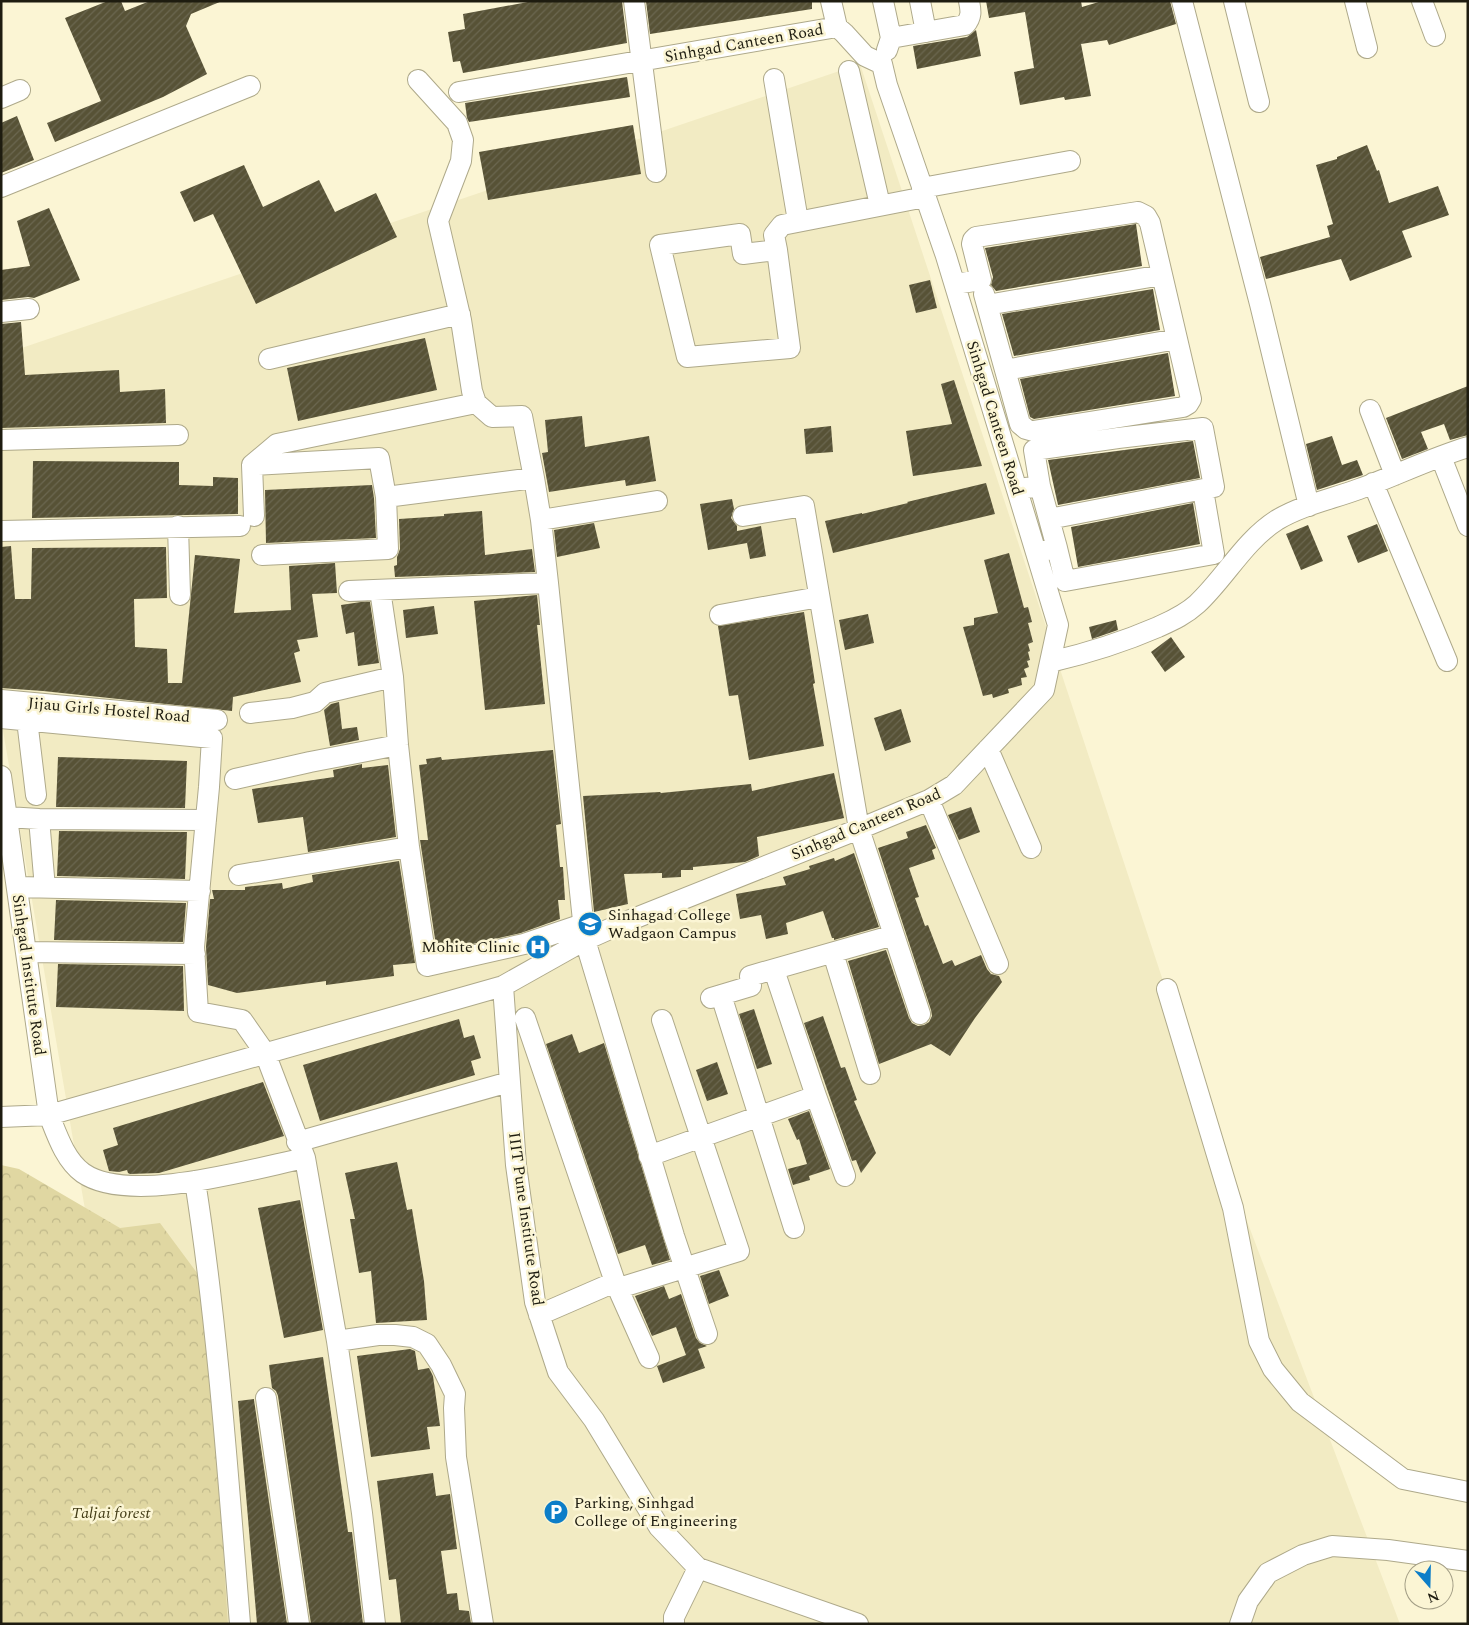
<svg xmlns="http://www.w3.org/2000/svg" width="1469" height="1625" viewBox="0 0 1469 1625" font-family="Spectral,serif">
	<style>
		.built { fill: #f2ebc3 }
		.forest { fill: url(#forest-crowns) }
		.building { fill: url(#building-hatch) }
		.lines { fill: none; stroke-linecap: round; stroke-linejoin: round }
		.minor-casing { stroke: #aea98a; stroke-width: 22 }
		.minor { stroke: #fff; stroke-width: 20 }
		.labels { text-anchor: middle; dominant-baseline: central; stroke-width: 5; stroke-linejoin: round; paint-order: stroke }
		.street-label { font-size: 16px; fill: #1e1c10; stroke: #fbf5d4 }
		.poi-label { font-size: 16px; fill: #1e1c10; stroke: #fbf5d4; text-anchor: start }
		.park-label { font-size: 16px; font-style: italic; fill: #443d17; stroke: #fbf5d4 }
	</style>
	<defs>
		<pattern id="forest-crowns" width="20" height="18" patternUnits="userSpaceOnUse" patternTransform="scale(1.25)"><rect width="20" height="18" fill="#e0d7a2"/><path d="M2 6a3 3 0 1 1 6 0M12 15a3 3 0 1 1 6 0" fill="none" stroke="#c0b88a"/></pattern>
		<pattern id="building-hatch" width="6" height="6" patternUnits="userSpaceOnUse" patternTransform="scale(1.25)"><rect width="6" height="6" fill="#575236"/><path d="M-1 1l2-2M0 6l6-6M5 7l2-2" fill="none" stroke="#6b6750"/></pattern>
	</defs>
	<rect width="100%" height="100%" fill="#fbf5d4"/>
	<path class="built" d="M 860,64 L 1212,1129 L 1400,1624 L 156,1624 L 1,719 L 1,355 Z"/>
	<path class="forest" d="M 1,1165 L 19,1169 L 120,1228 L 160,1223 L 206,1285 L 228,1624 L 1,1624 Z"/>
	<path class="building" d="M 108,1 L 121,1 L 125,11 L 150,1 L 222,1 L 191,14 L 186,26 L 207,74 L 163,97 L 55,142 L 47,123 L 101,101 L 65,18 Z
		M 533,1 L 622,1 L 627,43 L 463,73 L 460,61 L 453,62 L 448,32 L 465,29 L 463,14 Z
		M 646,1 L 812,1 L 812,9 L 650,34 Z
		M 986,1 L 1081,1 L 1082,7 L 1102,1 L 1170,1 L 1176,24 L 1109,45 L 1107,40 L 1081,44 L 1091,96 L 1065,100 L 1064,97 L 1020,105 L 1014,72 L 1034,68 L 1025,12 L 989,18 Z
		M 976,30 L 981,56 L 917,69 L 913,46 L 967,37 Z
		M 627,77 L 630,97 L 469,122 L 467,118 L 465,103 Z
		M 17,116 L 34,160 L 1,173 L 1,123 Z
		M 633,125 L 641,174 L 488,200 L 479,152 Z
		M 1367,145 L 1377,171 L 1379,170 L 1389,203 L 1438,186 L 1449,215 L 1402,231 L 1412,257 L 1350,281 L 1341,259 L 1266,279 L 1260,257 L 1330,237 L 1327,226 L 1333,224 L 1316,165 L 1337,159 L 1337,157 Z
		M 244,165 L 263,207 L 319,180 L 335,212 L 376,193 L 397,237 L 256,304 L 213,214 L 194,222 L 180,192 Z
		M 49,208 L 80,280 L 34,298 L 28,297 L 1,300 L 1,270 L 30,266 L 17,221 Z
		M 1136,224 L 1142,266 L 996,291 L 991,285 L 993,277 L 985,248 Z
		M 930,280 L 937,308 L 916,313 L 909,285 Z
		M 1153,289 L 1160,330 L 1014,356 L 1002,314 Z
		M 21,322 L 25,375 L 119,370 L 120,392 L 165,389 L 166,423 L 1,428 L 1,324 Z
		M 425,338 L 437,390 L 298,421 L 287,368 Z
		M 1168,353 L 1175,396 L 1034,419 L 1030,417 L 1020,379 Z
		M 954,380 L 982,466 L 913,476 L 906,431 L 952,424 L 941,384 Z
		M 1468,386 L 1468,435 L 1450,440 L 1444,424 L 1421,432 L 1428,449 L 1402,459 L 1386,418 Z
		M 582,416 L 585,447 L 649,436 L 656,481 L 626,486 L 625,480 L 549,492 L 542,453 L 548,452 L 545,420 Z
		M 831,426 L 833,452 L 806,454 L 804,429 Z
		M 1332,436 L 1342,465 L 1357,460 L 1363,475 L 1317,490 L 1306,444 Z
		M 1193,441 L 1200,478 L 1058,505 L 1048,460 Z
		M 33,461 L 179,462 L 179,485 L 213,486 L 213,477 L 238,478 L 238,514 L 32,518 Z
		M 986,483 L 995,514 L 833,553 L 825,521 L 862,513 L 862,514 L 908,503 L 907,502 Z
		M 372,485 L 374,498 L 376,538 L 266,543 L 265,490 Z
		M 732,499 L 734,509 L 731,518 L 737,526 L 737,531 L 761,526 L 766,556 L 750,559 L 747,543 L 708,550 L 700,504 Z
		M 1193,503 L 1200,544 L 1078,567 L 1071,527 Z
		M 482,511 L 485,555 L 532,549 L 535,572 L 395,577 L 394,566 L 397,565 L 397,557 L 400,549 L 399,519 L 444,516 L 444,514 Z
		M 594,523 L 600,548 L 557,557 L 554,530 Z
		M 1377,524 L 1388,551 L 1358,563 L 1347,536 Z
		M 1308,525 L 1323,561 L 1301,570 L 1286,534 Z
		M 11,546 L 15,599 L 31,599 L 32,548 L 166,547 L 167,598 L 134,599 L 135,647 L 167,649 L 168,683 L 182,683 L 195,555 L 240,559 L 234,613 L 291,610 L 289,566 L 335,563 L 337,593 L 312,594 L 318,637 L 297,640 L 300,651 L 294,653 L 301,682 L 233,697 L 232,711 L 43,691 L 1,688 L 1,547 Z
		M 1009,553 L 1024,608 L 1028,607 L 1032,622 L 1028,623 L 1033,642 L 1028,644 L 1030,651 L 1028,652 L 1030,660 L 1027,661 L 1029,667 L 1024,669 L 1027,677 L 1021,678 L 1022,685 L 1008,689 L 1009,693 L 993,698 L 992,694 L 983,696 L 963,627 L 974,625 L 974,618 L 998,613 L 984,560 Z
		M 537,595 L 540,625 L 537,625 L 545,704 L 485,710 L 474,601 Z
		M 361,602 L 370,602 L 379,663 L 358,666 L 354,632 L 346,634 L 341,605 Z
		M 434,606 L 438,634 L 406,638 L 403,610 Z
		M 804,612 L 815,683 L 813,684 L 824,746 L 749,760 L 738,695 L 729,696 L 718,626 Z
		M 868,614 L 874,643 L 845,650 L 839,620 Z
		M 1116,620 L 1118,630 L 1092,639 L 1089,627 Z
		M 1171,637 L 1185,657 L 1165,672 L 1151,652 Z
		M 339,702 L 342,729 L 357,727 L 359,740 L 330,746 L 324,710 L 331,704 Z
		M 901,709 L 911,742 L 885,751 L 874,718 Z
		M 553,750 L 561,824 L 556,825 L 560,867 L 563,867 L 565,900 L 558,900 L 560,919 L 521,933 L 437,952 L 420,840 L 428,840 L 419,765 L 427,764 L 426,759 L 441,757 L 442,760 Z
		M 58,757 L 187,761 L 185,808 L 56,807 Z
		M 362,764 L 362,768 L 388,765 L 396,837 L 308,852 L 303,817 L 258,823 L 252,789 L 334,777 L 333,770 Z
		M 834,773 L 844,818 L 757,837 L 759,856 L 745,862 L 693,867 L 693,870 L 681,870 L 681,877 L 662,878 L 662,873 L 624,874 L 628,904 L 594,912 L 583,796 L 660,792 L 661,793 L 751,784 L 752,791 Z
		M 971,807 L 980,832 L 959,840 L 948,815 Z
		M 926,825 L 936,848 L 932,850 L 935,859 L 909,868 L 919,897 L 915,898 L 925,926 L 928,925 L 943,964 L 952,960 L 955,966 L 981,955 L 987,969 L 991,974 L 999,976 L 1002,982 L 975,1018 L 950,1056 L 931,1044 L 879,1064 L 848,961 L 886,950 L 909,1018 L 912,1023 L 918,1026 L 924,1025 L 929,1022 L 932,1016 L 931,1010 L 878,848 L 908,838 L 906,832 Z
		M 59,831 L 187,832 L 185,879 L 57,876 Z
		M 854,853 L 879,927 L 834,940 L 834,938 L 832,938 L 823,911 L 786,923 L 788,934 L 766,939 L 761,915 L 740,919 L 736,894 L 786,885 L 783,877 L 810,869 L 809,866 L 834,858 L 835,861 Z
		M 399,861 L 415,963 L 393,965 L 394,976 L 326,985 L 326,981 L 237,993 L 208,985 L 206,947 L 210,899 L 214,899 L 212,890 L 245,890 L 245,887 L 282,883 L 283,889 L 313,882 L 312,875 Z
		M 56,900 L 186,903 L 183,942 L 54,940 Z
		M 58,964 L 183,966 L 184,1011 L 56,1007 Z
		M 754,1009 L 772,1064 L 757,1069 L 739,1014 Z
		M 823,1016 L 841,1068 L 845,1067 L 857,1100 L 854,1101 L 876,1153 L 861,1173 L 856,1160 L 852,1161 L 804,1023 Z
		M 459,1019 L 464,1038 L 474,1035 L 481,1058 L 471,1061 L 475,1075 L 320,1121 L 303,1065 Z
		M 572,1034 L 579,1053 L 604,1043 L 670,1260 L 652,1265 L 645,1245 L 618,1254 L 546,1044 Z
		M 717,1062 L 728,1094 L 707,1101 L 696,1070 Z
		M 263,1082 L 284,1136 L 159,1173 L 130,1174 L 128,1173 L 127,1170 L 119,1172 L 109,1171 L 103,1150 L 118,1145 L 113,1128 Z
		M 809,1111 L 830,1169 L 809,1176 L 810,1180 L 793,1185 L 788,1169 L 807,1164 L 799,1139 L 797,1140 L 788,1119 Z
		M 397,1162 L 407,1210 L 412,1209 L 424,1281 L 427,1320 L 376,1323 L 371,1271 L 359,1273 L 350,1219 L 355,1219 L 345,1173 Z
		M 300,1200 L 323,1330 L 284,1338 L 258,1208 Z
		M 719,1270 L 729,1296 L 709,1304 L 700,1276 Z
		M 664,1286 L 669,1299 L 681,1294 L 696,1338 L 700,1343 L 707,1346 L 698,1349 L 705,1368 L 663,1383 L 657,1366 L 686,1355 L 676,1327 L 652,1336 L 635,1296 Z
		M 410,1349 L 415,1351 L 418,1370 L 429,1368 L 433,1376 L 440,1426 L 427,1427 L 430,1449 L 371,1457 L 357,1356 Z
		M 323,1357 L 348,1532 L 352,1532 L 363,1624 L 311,1624 L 278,1396 L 276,1391 L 272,1388 L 269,1365 Z
		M 254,1399 L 254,1400 L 287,1624 L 257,1624 L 238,1401 Z
		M 433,1473 L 436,1496 L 450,1494 L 457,1549 L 441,1551 L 447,1594 L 457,1593 L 459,1610 L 469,1611 L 471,1624 L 401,1624 L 396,1579 L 389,1580 L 377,1481 Z"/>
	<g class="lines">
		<defs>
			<path id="minor" d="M 634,1 L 656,172
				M 831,1 L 837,27
				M 883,1 L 891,38 L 887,50
				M 920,1 L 926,32
				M 1182,1 L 1260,304 L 1309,506
				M 1234,1 L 1259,102
				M 1355,1 L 1367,48
				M 1422,1 L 1435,36
				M 891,38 L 965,25 C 972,17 971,11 969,1
				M 849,71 L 880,205
				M 774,79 L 798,221
				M 418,80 L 457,123 L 463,140 L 461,161 L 438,221 L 461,320 L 472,391 L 476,403 L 492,417 L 522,416 L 534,478
				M 1,98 L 20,90
				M 1,187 L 250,86
				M 922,188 L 1070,161
				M 777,250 L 743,254 L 740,234 L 660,245 L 687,357 L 790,348 L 777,250 L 774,235 L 782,225 L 925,197
				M 955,284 L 981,280 L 972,244 L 973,240 L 976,237 L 1138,212 L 1146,216 L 1150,223 L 1191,399 L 1188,404 L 1183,407 L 1033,431 L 1026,429 L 1020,424 L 987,305
				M 984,294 L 987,305 L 1162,275
				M 1,312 L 29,309
				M 269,359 L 460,314
				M 1005,370 L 1177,339
				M 1370,410 L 1395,475
				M 1,440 L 178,435
				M 1441,457 L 1468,526
				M 252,465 L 379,458 L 386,497 L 534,478 L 541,520 L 548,583 L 585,940 L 674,1236 L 707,1334
				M 252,465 L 277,444 L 476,403
				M 252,465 L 254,516
				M 1373,483 L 1447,661
				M 1040,486 L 1034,450 L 1118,438 L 1203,428 L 1214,487 L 1049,519
				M 1026,488 L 1040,486 L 1057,548
				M 743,516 L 804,506 L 859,829 L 920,1014
				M 541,520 L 657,501
				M 178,526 L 180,595
				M 1,531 L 240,526
				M 1036,552 L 1057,548 L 1065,581 L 1214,554 L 1203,490
				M 262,555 L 388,549 L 386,497
				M 380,590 L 393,677 L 398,745 L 409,847 L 427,966 L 524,944 L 583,924
				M 349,591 L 548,583
				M 720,615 L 819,597
				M 1050,662 C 1089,653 1121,643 1158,627 C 1171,621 1185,615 1197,604 C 1225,578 1244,541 1277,520 C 1302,505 1332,499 1359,489 C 1395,476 1431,458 1468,447
				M 1,700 L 217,720
				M 250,713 L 292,708 L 315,702 L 325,693 L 393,677
				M 1,718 L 212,738 L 209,787 L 194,947 L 198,1012 L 242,1020 L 265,1053 L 305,1158 L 337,1341 L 362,1513 L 375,1624
				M 27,720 L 36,795
				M 988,749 L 1031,848
				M 1,776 L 49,1115 C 57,1135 65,1160 83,1173 C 129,1205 252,1169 305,1158
				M 235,779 L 310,762 L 398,745
				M 929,800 L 998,964
				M 7,817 L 39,819 L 206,820
				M 39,819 L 45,888
				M 239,875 L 409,847
				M 17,887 L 200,891
				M 26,952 L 195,954
				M 833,953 L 870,1074
				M 774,970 L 816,1096
				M 503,986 L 516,1165 L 535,1302 L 558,1372 L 594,1420 L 659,1527 L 698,1568 L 858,1624
				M 1167,989 L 1233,1208 L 1259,1341 L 1273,1369 L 1300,1402 L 1403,1479 L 1468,1492
				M 721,995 L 794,1228
				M 711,998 L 751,986 L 750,976 L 894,935
				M 525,1018 L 615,1282 L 649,1358
				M 1,1117 L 49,1115 L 503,986 L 585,940 L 623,923 L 859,829 L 929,800 L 954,785 L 1044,690 L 1058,625 L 946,256 L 887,85 L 882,64 L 865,56 L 844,33 L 837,27 L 459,92
				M 297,1142 L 509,1082
				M 649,1156 L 816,1096 L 845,1176
				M 195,1181 C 218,1328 228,1476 240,1624
				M 619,1288 L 739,1251 L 662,1020
				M 539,1315 L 615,1282
				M 337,1341 L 378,1335 L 395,1335 L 413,1337 L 427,1344 L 441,1365 L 455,1394 L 454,1408 L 456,1457 L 483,1624
				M 266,1398 L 299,1624
				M 674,1624 L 674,1617 L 698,1568
				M 1240,1624 L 1248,1601 L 1268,1573 L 1303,1555 L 1332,1546 L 1388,1550 L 1468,1561"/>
		</defs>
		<use href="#minor" class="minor-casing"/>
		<use href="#minor" class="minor"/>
	</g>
	<defs>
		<symbol id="university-disc" viewBox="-11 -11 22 22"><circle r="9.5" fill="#0d7ec8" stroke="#fbf5d4"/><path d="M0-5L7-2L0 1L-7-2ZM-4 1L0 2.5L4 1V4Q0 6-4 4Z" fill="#fff"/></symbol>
		<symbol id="hospital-disc" viewBox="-11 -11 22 22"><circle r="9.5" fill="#0d7ec8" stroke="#fbf5d4"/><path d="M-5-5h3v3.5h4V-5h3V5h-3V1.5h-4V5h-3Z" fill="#fff"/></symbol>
		<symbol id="parking-disc" viewBox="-11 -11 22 22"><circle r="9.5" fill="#0d7ec8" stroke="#fbf5d4"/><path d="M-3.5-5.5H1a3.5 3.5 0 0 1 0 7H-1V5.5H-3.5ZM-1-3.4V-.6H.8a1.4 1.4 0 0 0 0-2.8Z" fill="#fff"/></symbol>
	</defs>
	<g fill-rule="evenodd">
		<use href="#university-disc" x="576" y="910" width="28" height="28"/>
		<use href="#hospital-disc" x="524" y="933" width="28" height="28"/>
		<use href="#parking-disc" x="542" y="1498" width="28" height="28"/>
	</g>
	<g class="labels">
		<g class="street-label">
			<text transform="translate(744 43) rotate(-10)">Sinhgad Canteen Road</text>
			<text transform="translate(995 418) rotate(73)">Sinhgad Canteen Road</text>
			<text transform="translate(109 710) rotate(5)">Jijau Girls Hostel Road</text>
			<text transform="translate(866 824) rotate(-23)">Sinhgad Canteen Road</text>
			<text transform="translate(29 975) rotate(82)">Sinhgad Institute Road</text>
			<text transform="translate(526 1219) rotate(82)">IIIT Pune Institute Road</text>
		</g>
		<g class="poi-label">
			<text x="608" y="915">Sinhagad College<tspan x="608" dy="18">Wadgaon Campus</tspan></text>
			<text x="520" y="947" text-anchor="end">Mohite Clinic</text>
			<text x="574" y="1503">Parking, Sinhgad<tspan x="574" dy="18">College of Engineering</tspan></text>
		</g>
		<g class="park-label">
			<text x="111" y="1513">Taljai forest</text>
		</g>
	</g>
	<rect width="1469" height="1625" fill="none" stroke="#1e1c10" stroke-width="5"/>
	<g transform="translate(1429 1585) rotate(160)"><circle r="24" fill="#fbf5d4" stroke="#a39e86"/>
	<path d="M0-4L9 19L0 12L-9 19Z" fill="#0d7ec8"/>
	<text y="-8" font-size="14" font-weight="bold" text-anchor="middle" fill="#1e1c10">N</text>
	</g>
</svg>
